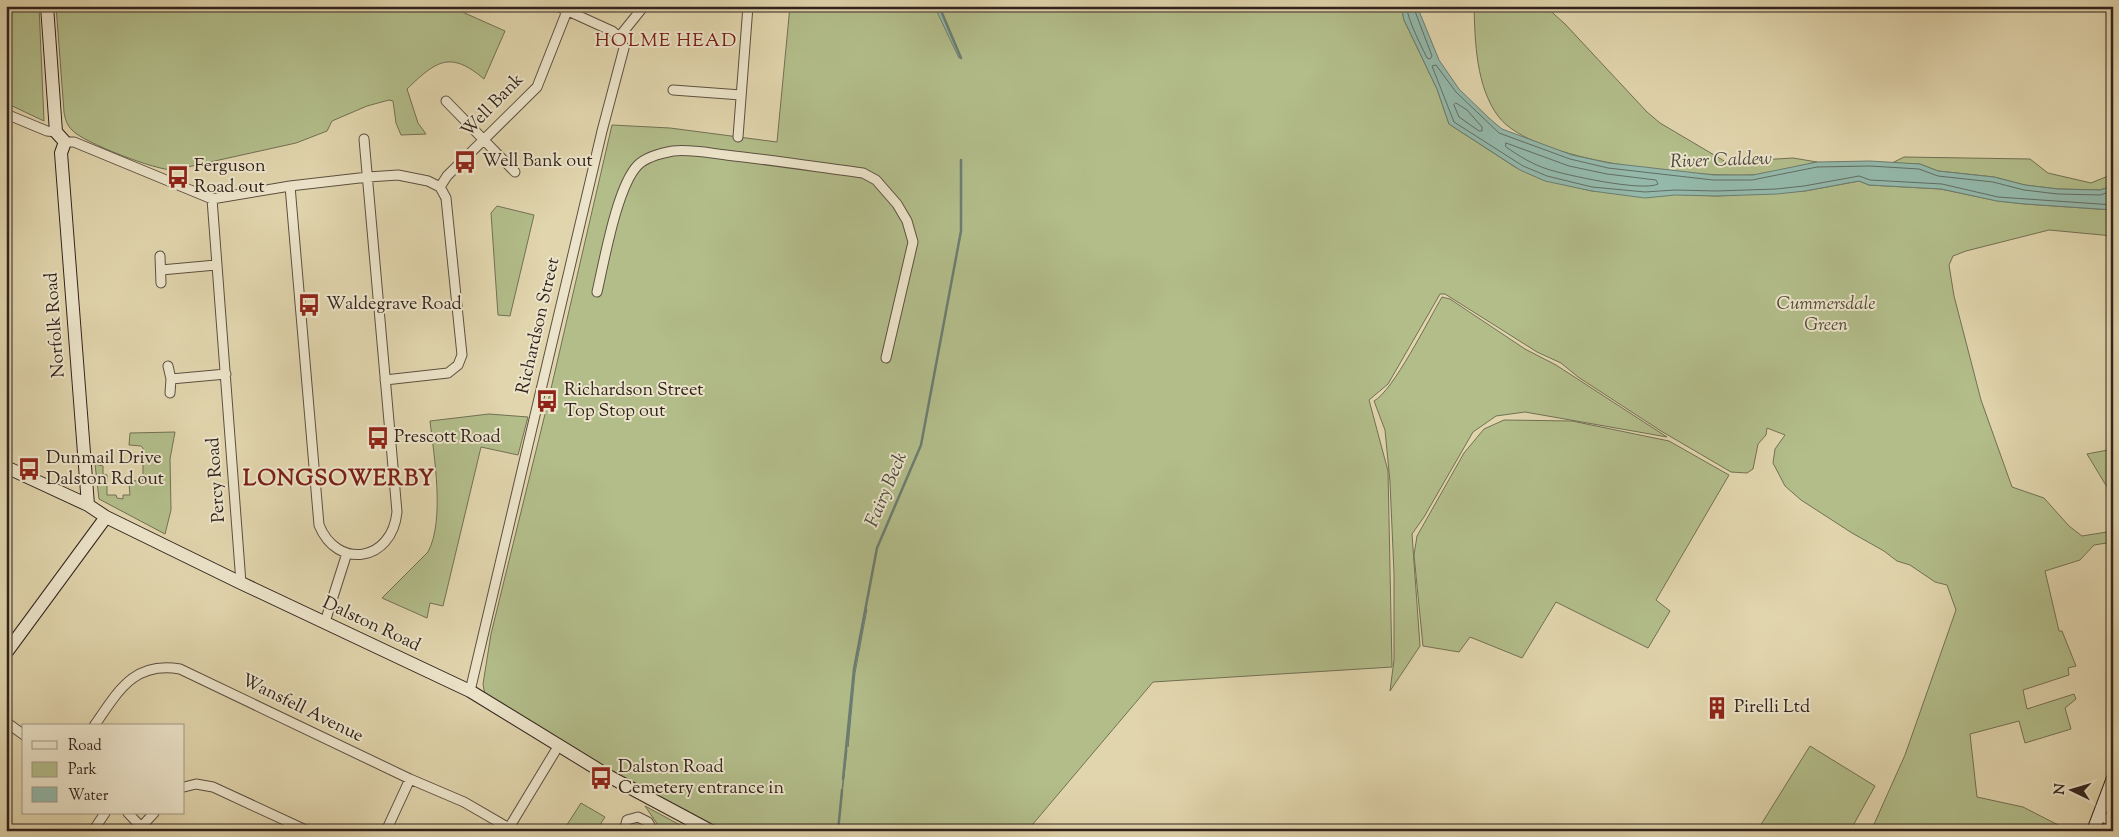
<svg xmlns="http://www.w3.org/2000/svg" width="2119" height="837" viewBox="0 0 2119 837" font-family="'Sorts Mill Goudy',serif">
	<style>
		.green { fill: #b2bd8a; stroke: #727054 }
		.water { fill: #94b9ab; stroke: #6c7d72 }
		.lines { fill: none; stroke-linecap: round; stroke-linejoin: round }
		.shore { stroke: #626e64; stroke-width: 1 }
		.stream { stroke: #6c7d72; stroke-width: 2.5 }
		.street-casing { stroke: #5d5041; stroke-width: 11 }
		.secondary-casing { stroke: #31231d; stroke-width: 14 }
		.street { stroke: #ece4ca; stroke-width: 9 }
		.secondary { stroke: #ece4ca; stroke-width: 12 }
		.labels { text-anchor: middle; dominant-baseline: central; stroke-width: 4; stroke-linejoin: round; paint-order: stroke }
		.street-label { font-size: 18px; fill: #31231d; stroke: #ece4ca }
		.poi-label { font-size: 18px; fill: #31231d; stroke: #ece4ca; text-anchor: start }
		.park-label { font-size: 18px; font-style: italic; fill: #514a38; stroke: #ece4ca }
		.neighbourhood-label { font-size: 19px; letter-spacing: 1px; fill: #7a1f14; stroke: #ece4ca }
		.water-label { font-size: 19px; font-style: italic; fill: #4a4840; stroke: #ece4ca }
		.district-label { font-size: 22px; font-weight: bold; letter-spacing: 1px; fill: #7a1f14; stroke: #ece4ca }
	</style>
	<rect width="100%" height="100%" fill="#e1d5ad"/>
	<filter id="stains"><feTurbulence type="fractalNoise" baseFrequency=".004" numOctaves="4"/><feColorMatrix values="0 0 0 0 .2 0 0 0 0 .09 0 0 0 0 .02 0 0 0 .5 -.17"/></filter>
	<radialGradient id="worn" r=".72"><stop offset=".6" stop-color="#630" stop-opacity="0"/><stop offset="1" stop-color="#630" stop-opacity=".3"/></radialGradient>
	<path class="green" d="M 6,6 L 39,6 L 44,121 L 6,103 Z
		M 56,6 L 449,6 L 505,31 L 484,79 C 450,50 436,61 407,89 L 418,123 L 426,134 L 401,135 L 396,123 L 393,101 L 389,100 L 367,106 L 332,121 L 327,131 L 296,143 L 174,170 C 157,171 82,142 72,130 C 67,125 65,119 64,112 Z
		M 790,6 L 1401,6 L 1404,20 L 1437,89 L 1449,124 L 1515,167 L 1541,179 L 1592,191 L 1717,196 L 1805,191 L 1859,181 L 1869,185 L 1941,189 L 1998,201 L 2025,204 L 2113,210 L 2113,236 L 2049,230 L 1966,251 L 1953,256 L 1949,265 L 1954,296 L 1981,400 L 2012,487 L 2044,498 L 2069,526 L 2082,536 L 2113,531 L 2113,542 L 2094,545 L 2080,560 L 2045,571 L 2059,631 L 2062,631 L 2076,666 L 2068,668 L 2069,675 L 2023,690 L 2027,709 L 2074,694 L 2076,699 L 2065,708 L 2071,729 L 2025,743 L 2019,721 L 1970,734 L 1977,797 L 2023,807 L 2070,831 L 1871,831 L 1905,755 L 1956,610 L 1947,585 L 1935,582 L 1910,565 L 1897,561 L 1884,551 L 1852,533 L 1801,500 L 1785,486 L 1773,463 L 1775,449 L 1785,435 L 1767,428 L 1766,435 L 1758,444 L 1753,469 L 1747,473 L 1731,472 L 1661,431 L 1578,377 L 1561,363 L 1537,352 L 1445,294 L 1440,294 L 1436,301 L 1388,384 L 1369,400 L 1388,471 L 1392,667 L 1153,682 L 1027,831 L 711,831 L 485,695 L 483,684 L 491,634 L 547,406 L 612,125 L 670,128 L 777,142 Z
		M 1474,6 L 1545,6 L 1565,24 L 1647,112 L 1660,123 L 1726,162 L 1793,158 L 1817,162 C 1795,167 1772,175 1750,175 C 1693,177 1533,163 1498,116 C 1476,86 1475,42 1474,6 Z
		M 1904,157 L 2030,159 L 2048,173 L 2091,183 L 2113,174 L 2113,186 L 2100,190 L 2058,189 L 2025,185 L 1994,177 L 1938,171 L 1920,164 L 1892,163 Z
		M 497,206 L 534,215 L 510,316 L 498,315 L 491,213 Z
		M 1442,297 L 1450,299 L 1525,349 L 1556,365 L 1667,437 L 1525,412 L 1496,416 L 1473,432 L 1424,517 L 1412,534 L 1420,646 L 1390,691 L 1394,660 L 1394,573 L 1390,482 L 1385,430 L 1374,401 C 1393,391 1429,319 1442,297 Z
		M 489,414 L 528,417 L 518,455 L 481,447 L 443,606 L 430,603 L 427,618 L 382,598 L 428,552 C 445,520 434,456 430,421 Z
		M 1504,420 L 1572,421 L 1669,441 L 1729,475 L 1656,600 L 1670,611 L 1648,648 L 1556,602 L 1522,658 L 1470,637 L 1459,652 L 1423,646 L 1414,555 L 1417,536 L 1464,453 L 1484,429 Z
		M 175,432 L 170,459 L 171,510 L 165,534 L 99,499 L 95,464 L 103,466 L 103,474 L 107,475 L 107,495 L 116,495 L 117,498 L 123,499 L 123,495 L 130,495 L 129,484 L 133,481 L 143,480 L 143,448 L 141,446 L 129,445 L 130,433 Z
		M 2113,449 L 2113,486 L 2107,487 L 2087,454 Z
		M 1810,746 L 1875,786 L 1850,831 L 1757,831 Z
		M 581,803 L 605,817 L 596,831 L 563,831 Z
		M 645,806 L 691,831 L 662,831 Z"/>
	<path class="water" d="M 937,6 L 939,6 L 961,58 L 959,58 L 938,14 Z
		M 1401,6 L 1417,6 L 1439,60 L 1459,89 L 1490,119 L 1502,129 L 1572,155 L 1609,163 L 1714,175 L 1753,175 L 1817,162 L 1870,161 L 1920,164 L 1938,171 L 1994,177 L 2025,185 L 2058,189 L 2100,190 L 2113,186 L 2113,210 L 2025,204 L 1997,201 L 1941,189 L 1869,185 L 1859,181 L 1805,191 L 1777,194 L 1717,196 L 1675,195 L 1645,198 L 1592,191 L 1545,181 L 1520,170 L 1449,124 L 1437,89 L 1404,20 Z
		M 865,609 L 867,609 L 855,673 L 848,747 L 854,669 Z
		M 846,750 L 847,750 L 838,831 Z"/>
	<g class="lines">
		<path class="shore" d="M 1406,6 C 1410,25 1419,41 1427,58 L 1430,59 L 1432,56 L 1413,6
			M 1456,103 L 1467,110 L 1482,127 L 1482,131 L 1479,131 L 1459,117 L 1454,105 Z
			M 1506,143 L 1569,166 L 1607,174 L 1656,180 L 1658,184 C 1643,192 1565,175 1547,169 C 1532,164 1519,156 1506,147 Z
			M 2113,191 L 2100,195 L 2058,194 L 2024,190 L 1993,182 L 1938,176 L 1919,169 L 1870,166 L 1817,167 L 1752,180 L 1713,180 L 1608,168 L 1570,159 L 1499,133 L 1456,92 L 1436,65 L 1432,66 L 1454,122 L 1523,166 L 1547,176 L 1592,187 L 1645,192 L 1675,190 L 1717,191 L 1776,189 L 1804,186 L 1859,176 L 1870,180 L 1942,184 L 1998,197 L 2113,205"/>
		<path class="stream" d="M 939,6 L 961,58
			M 843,779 L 854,669 L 877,548 L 921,445 L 961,231 L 961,160
			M 838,831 L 842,790"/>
		<defs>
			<path id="street" d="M 619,37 L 644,6
				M 673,90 L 741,95
				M 446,101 L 515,172
				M 6,114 L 47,131 L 56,132
				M 738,137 L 748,6
				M 65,142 L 74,142 L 212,199 L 290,186 L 368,177 L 398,175 L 428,181 L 440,187 L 446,198 L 462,355 L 458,365 L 448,373 L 385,380
				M 290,186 L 319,525 C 337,570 392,562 397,512 L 364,139
				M 440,187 L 447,176 L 537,87 L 567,11
				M 212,199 L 241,583
				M 160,256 L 161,283
				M 161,270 L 216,265
				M 597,292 C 604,262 617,186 638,165 C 646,157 662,153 673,151 C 690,149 709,153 726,155 C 772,160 817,167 863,173 L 876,180 L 897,204 L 907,221 L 913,242 L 886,358
				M 168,366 L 171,379 L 170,393
				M 171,379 L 226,374
				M 325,622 L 347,553
				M 470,691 L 602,131 L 624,48 L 619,37 L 612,31 L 557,6
				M 6,722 L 24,735
				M 94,726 C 118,692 133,661 180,669 L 410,779 L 464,802 L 509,828
				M 184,787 L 196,784 L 213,787 L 308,831
				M 128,813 L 145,831
				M 2098,816 L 2113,821
				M 142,826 L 154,813
				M 93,831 L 105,813
				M 386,831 L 410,779
				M 507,831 L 559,745
				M 624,831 L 627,820 L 638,817 L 648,822 L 653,831"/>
			<path id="secondary" d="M 47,6 L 56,132 L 65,142 L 61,153 L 88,505
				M 6,467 L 88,505 L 106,517 L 241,583 L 470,691 L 612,778 L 711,831
				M 6,653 L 106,517
				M 2093,831 L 2113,778"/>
		</defs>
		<use href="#street" class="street-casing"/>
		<use href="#secondary" class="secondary-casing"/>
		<use href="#street" class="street"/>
		<use href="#secondary" class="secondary"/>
	</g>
	<defs>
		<symbol id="bus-bare" viewBox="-9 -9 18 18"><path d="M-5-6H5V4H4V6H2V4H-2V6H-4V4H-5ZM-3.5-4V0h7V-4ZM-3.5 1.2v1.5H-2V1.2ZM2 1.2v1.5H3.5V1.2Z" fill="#8f2418" stroke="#ece4ca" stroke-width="2.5" paint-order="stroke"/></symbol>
		<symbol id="building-bare" viewBox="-9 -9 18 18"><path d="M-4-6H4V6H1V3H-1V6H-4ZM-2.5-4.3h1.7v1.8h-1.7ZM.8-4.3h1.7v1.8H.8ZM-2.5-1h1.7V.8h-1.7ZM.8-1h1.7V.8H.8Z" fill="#8f2418" stroke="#ece4ca" stroke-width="2.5" paint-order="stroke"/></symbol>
	</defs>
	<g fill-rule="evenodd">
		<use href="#bus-bare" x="449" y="146" width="32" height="32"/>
		<use href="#bus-bare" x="162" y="161" width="32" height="32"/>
		<use href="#bus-bare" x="293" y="289" width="32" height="32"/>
		<use href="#bus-bare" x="531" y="385" width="32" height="32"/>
		<use href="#bus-bare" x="362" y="422" width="32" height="32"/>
		<use href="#bus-bare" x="13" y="453" width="32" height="32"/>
		<use href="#building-bare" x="1701" y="692" width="32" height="32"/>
		<use href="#bus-bare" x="585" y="762" width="32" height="32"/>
	</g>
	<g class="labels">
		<g class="street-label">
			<text transform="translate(493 106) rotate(-46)">Well Bank</text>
			<text transform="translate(56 325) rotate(-94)">Norfolk Road</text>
			<text transform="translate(539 326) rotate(-77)">Richardson Street</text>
			<text transform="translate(217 480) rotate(-94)">Percy Road</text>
			<text transform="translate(371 625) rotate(25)">Dalston Road</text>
			<text transform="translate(302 709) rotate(26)">Wansfell Avenue</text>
		</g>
		<g class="poi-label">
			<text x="482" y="162">Well Bank out</text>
			<text x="194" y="167">Ferguson<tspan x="194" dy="21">Road out</tspan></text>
			<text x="326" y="305">Waldegrave Road</text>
			<text x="564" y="391">Richardson Street<tspan x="564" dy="21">Top Stop out</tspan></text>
			<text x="394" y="438">Prescott Road</text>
			<text x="46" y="459">Dunmail Drive<tspan x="46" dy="21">Dalston Rd out</tspan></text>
			<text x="1734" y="708">Pirelli Ltd</text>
			<text x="618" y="768">Dalston Road<tspan x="618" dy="21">Cemetery entrance in</tspan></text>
		</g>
		<g class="park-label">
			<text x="1826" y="305">Cummersdale<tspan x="1826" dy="21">Green</tspan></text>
		</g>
		<g class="neighbourhood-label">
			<text x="666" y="41">HOLME HEAD</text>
		</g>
		<g class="water-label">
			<text transform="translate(1721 161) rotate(-2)">River Caldew</text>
			<text transform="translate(887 490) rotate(-67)">Fairy Beck</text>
		</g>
		<g class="district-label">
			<text x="339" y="480">LONGSOWERBY</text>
		</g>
	</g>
	<rect width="2119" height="837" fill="none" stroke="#e1d5ad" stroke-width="25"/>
	<rect x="8" y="8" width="2104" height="822" fill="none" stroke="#31231d" stroke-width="2.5"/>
	<rect x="12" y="12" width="2094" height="812" fill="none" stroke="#31231d"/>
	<rect x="22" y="724" width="162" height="90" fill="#ece4ca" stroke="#a19785"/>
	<rect x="32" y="741" width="25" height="8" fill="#ece4ca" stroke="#a19785"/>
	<text x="68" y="750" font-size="15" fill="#31231d">Road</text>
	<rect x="32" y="762" width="25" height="15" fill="#b2bd8a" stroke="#a19785"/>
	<text x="68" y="774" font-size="15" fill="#31231d">Park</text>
	<rect x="32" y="787" width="25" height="15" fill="#94b9ab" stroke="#a19785"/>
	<text x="68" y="800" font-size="15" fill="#31231d">Water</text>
	<g transform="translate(2072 790) rotate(275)" stroke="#ece4ca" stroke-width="4" paint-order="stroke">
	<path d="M0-4L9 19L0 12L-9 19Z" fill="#31231d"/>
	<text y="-8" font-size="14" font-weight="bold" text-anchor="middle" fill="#31231d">N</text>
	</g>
	<rect width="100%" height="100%" filter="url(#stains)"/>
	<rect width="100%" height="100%" fill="url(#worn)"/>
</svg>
